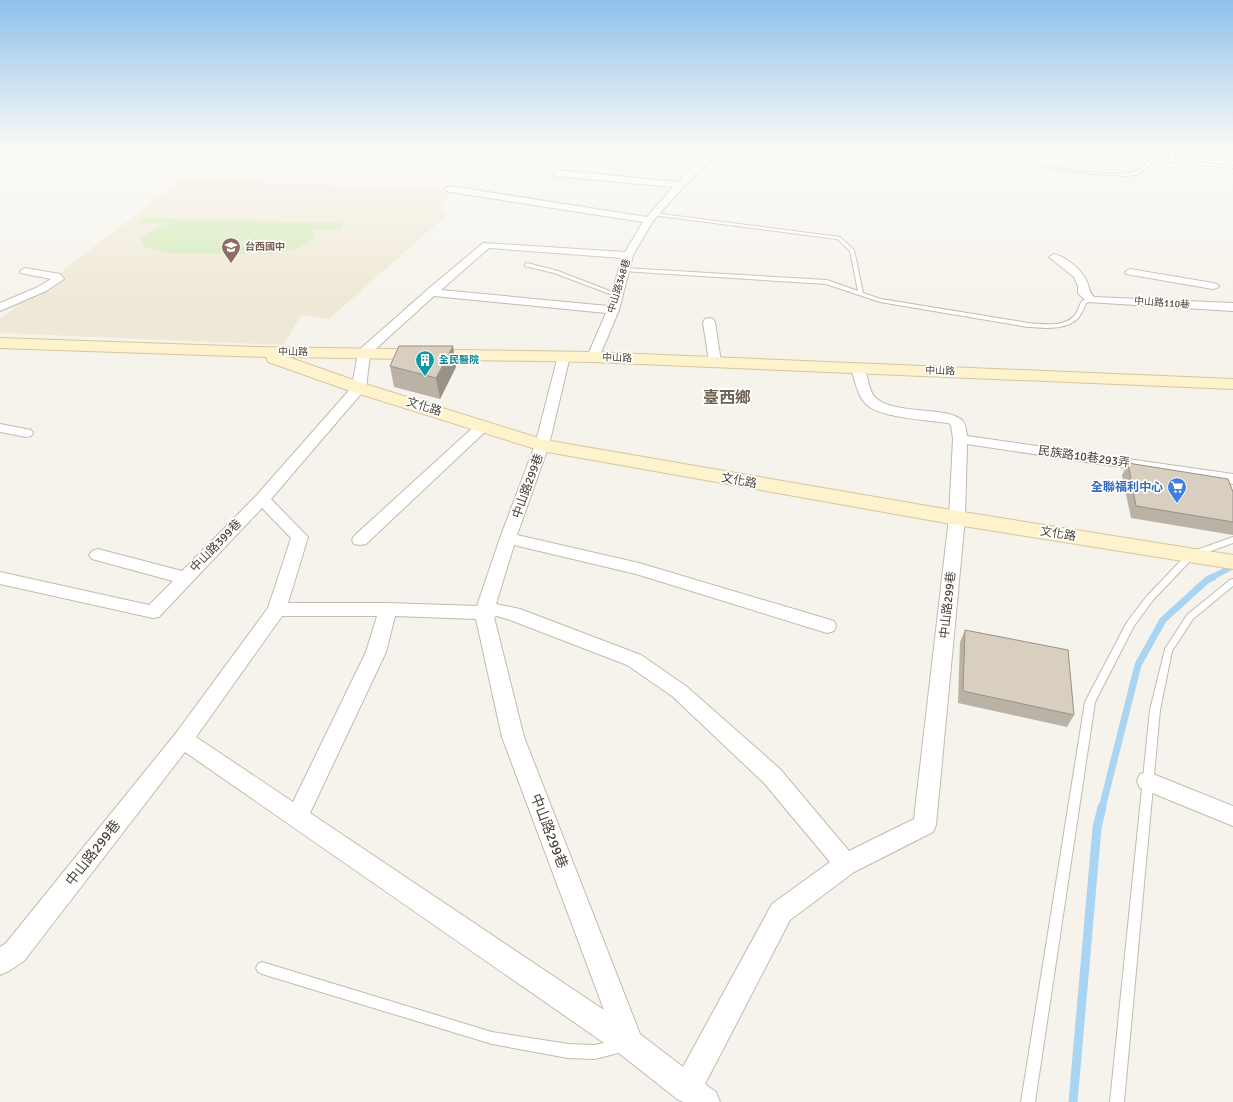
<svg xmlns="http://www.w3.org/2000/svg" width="1233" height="1102" viewBox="0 0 1233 1102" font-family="Signika,'Noto Sans TC',sans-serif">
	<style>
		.education { fill: #efe8d6 }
		.green { fill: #d2eab5 }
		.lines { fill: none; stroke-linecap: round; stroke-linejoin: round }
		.stream-far2 { stroke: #a9d4f2; stroke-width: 5.5 }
		.stream-far1 { stroke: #a9d4f2; stroke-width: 7 }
		.stream { stroke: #a9d4f2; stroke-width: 9 }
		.lane-casing { stroke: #c2bbae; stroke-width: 2 }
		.street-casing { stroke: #c2bbae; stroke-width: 2 }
		.secondary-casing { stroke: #d6c79b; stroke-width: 2 }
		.lane { fill: #fff; fill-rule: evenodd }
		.street { fill: #fff; fill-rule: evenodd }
		.secondary { fill: #fff3cd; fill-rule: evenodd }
		.wall { fill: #bab2a6 }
		.shaded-wall { fill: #979187 }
		.building { fill: #d8cfc1; stroke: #979187 }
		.labels { text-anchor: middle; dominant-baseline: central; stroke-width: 3.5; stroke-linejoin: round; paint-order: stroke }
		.far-education-label { font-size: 10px; font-weight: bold; fill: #785e54; stroke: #fff; text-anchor: start }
		.far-street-label { font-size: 10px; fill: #4b4439; stroke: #fff }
		.far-culture-label { font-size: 10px; font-weight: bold; fill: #0d838f; stroke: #fff; text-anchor: start }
		.street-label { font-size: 12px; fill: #4b4439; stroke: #fff }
		.shop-label { font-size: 12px; font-weight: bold; fill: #366cbe; stroke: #fff; text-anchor: end }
		.near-street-label { font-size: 14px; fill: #4b4439; stroke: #fff }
		.district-label { font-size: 16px; font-weight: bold; fill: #6e6250; stroke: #fff }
	</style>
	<rect width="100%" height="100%" fill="#f6f3ec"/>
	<path class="education" d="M 182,179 L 443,190 L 448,197 L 438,209 L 449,213 L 329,319 L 301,315 L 284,345 L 0,333 L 0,319 Z"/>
	<path class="green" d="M 143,218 L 344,223 L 341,229 L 311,229 L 314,235 L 312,240 L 307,244 L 293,250 L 274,254 L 165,253 L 143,246 L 141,239 L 153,230 L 167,224 L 136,223 Z"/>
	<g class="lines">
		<path class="stream-far2" d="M 1211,578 L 1233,566"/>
		<path class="stream-far1" d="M 1102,808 L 1138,665 L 1163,620 L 1207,580 L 1213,577"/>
		<path class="stream" d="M 1073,1102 L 1097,828 L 1102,807"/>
		<defs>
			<path id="lane" d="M 1168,149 L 1172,149 L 1175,160 L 1233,166 L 1233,168 L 1160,161 L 1152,163 L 1138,174 L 1129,176 L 1091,174 L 1040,167 L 1042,166 C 1070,169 1100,176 1129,173 C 1140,172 1141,165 1149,161 C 1156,158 1163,159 1171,160 Z
				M 654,213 L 840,237 L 854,250 L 863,293 L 881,299 L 1028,323 C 1043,324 1064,328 1075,315 C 1078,311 1079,305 1082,301 L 1091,298 L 1094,300 L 1086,303 C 1084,308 1082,313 1079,317 C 1067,331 1044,328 1028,327 L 880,302 L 826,284 L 622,271 L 622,269 L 624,268 L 827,280 L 858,291 L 850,251 L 837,239 L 652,215 L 652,213 Z
				M 527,263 L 558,271 L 620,295 L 615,296 L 554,273 L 525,266 L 525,264 Z
				M 1233,537 L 1233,543 L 1194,557 L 1153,600 L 1134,626 L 1095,702 L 1035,1102 L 1021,1102 L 1085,702 L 1127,622 L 1147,596 L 1188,553 Z
				M 1233,579 L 1233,586 L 1193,619 L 1172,651 L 1160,710 L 1124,1102 L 1110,1102 L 1150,710 L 1165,649 L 1187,615 L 1230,580 Z
				M 262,962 L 492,1032 L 568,1044 L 595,1045 L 621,1039 L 626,1041 L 628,1046 L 626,1051 L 595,1059 L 568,1058 L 492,1044 L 262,974 L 258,972 L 256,968 L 258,964 Z"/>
			<path id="street" d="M 713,149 L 722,149 L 683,187 L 653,221 L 633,255 L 619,310 L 598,360 L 588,360 L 587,357 L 606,313 L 434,296 L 370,354 L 366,388 L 271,499 L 308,537 L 288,603 L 388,603 L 477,606 L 500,538 L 535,445 L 558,356 L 559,353 L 569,353 L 570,356 L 549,445 L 517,535 L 639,563 L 834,621 L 836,626 L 834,631 L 827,633 L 636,574 L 514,545 L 496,604 L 520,609 L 641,655 L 686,686 L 780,769 L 849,851 L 914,819 L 949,518 L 953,439 L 951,425 L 948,423 C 927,420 882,418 867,405 C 857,396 855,380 851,368 L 853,365 L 863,365 C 869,375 867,391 877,399 C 897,415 949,406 963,421 C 966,425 966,431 967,436 L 1233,474 L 1233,484 L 967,444 L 965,518 L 936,825 L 933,832 L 854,872 L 790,920 L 705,1084 L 716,1092 L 720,1102 L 683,1102 L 677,1099 L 620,1054 L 185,752 L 24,961 L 9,971 L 0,975 L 0,947 L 6,943 L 176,733 L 268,608 L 291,538 L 262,508 L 159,617 L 153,618 L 0,584 L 0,572 L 149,605 L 173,581 L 92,559 L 89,555 L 92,551 L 98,549 L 182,571 L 256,496 L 352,387 L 358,353 L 359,350 L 427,290 L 483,243 L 625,252 L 643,222 L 450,192 L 447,191 L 445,189 L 447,187 L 450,186 L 647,217 L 673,187 L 556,176 L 552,173 L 556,170 L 678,182 ZM 489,248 L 622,258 L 608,306 L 441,290 ZM 282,616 L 377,616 L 366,652 L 293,802 L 196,737 ZM 395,616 L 476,619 L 502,737 L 604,1010 L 310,813 L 386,652 ZM 497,616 L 510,620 L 627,665 L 672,696 L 764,783 L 830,862 L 772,904 L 683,1067 L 640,1034 L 524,737 L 494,617 Z
				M 1054,254 C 1066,257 1081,269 1086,280 C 1090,287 1088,291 1094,297 L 1233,303 L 1233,311 L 1087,302 L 1078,293 L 1078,286 L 1074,277 L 1049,257 Z
				M 25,268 L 60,274 L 64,279 L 46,291 L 0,311 L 0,303 L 38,287 L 51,279 L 21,273 L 20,271 Z
				M 1130,269 L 1213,283 L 1217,284 L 1219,286 L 1217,288 L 1213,289 L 1126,274 L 1125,272 Z
				M 709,318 L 713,319 L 715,322 L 721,362 L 720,365 L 710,365 L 709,362 L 703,322 L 705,319 Z
				M 483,422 L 488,423 L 490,426 L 488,429 L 366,544 L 360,545 L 354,544 L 352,540 L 354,536 L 478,423 Z
				M 0,424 L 31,430 L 33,433 L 31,436 L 26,437 L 0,432 Z
				M 1148,772 L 1233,806 L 1233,826 L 1140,788 L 1137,781 L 1140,774 Z"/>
			<path id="secondary" d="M 0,338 L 256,347 L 593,352 L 1233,379 L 1233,389 L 593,362 L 288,357 L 365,384 L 545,440 L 957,511 L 1233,555 L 1233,569 L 957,525 L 542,451 L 353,392 L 268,362 L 266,357 L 0,348 Z"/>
		</defs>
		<use href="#lane" class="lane-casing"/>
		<use href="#street" class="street-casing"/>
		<use href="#secondary" class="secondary-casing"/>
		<use href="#lane" class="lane"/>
		<use href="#street" class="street"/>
		<use href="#secondary" class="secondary"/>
	</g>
	<path class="wall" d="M 390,366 L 456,367 L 440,399 L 394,387 Z
		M 1128,463 L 1233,492 L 1233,535 L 1131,518 L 1122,475 Z
		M 965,630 L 1074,715 L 1067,727 L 958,703 L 960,642 Z"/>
	<path class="shaded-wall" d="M 453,346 L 456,367 L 440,399 L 436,378 Z"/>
	<path class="building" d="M 399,346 L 453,346 L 436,378 L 390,366 Z
		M 1128,463 L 1228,479 L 1233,492 L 1233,522 L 1136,506 Z
		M 965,630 L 1068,650 L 1074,715 L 963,691 Z"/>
	<linearGradient id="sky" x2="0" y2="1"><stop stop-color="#8fc1ec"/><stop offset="0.49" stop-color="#fbfaf6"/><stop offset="1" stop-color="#fbfaf6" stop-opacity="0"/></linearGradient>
	<rect width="1233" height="303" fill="url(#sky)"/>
	<defs>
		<symbol id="school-pin" viewBox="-11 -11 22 30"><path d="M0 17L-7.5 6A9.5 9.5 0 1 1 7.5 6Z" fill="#8d6e63" stroke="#fff"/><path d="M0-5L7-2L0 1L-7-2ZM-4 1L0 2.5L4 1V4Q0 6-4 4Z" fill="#fff"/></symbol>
		<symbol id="building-pin" viewBox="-11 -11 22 30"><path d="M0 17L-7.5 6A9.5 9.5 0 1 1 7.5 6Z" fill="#0f9aa8" stroke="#fff"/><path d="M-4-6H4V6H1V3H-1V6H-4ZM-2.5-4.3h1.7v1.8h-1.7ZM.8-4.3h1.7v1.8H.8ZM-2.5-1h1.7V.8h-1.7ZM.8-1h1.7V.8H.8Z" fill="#fff"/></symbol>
		<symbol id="supermarket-pin" viewBox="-11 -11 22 30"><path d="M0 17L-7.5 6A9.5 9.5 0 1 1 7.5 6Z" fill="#3f7fe0" stroke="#fff"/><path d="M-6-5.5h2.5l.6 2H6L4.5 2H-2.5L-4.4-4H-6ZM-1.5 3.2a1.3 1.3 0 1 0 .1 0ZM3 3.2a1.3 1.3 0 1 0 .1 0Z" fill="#fff"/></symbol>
	</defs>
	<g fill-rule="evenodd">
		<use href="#school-pin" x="220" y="236" width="22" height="30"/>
		<use href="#building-pin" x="414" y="349" width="22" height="30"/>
		<use href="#supermarket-pin" x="1166" y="476" width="22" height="30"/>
	</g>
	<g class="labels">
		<g class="far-education-label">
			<text x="245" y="247">台西國中</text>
		</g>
		<g class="far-street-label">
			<text transform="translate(619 286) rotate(-73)">中山路348巷</text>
			<text transform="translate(1162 303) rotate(4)">中山路110巷</text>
			<text transform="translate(293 352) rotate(1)">中山路</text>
			<text transform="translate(617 358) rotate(2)">中山路</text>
			<text transform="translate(940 371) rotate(2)">中山路</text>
		</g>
		<g class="far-culture-label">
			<text x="439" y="360">全民醫院</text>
		</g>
		<g class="street-label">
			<text transform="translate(424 407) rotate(17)">文化路</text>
			<text transform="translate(1084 457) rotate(8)">民族路10巷293弄</text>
			<text transform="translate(739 481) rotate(10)">文化路</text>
			<text transform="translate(528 486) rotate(-70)">中山路299巷</text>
			<text transform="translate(1058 534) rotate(9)">文化路</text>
			<text transform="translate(216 546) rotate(-46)">中山路399巷</text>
			<text transform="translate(948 605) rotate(-84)">中山路299巷</text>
		</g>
		<g class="shop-label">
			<text x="1163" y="487">全聯福利中心</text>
		</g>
		<g class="near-street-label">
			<text transform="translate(549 831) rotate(69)">中山路299巷</text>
			<text transform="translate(93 853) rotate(-52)">中山路299巷</text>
		</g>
		<g class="district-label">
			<text x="727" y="398">臺西鄉</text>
		</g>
	</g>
</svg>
